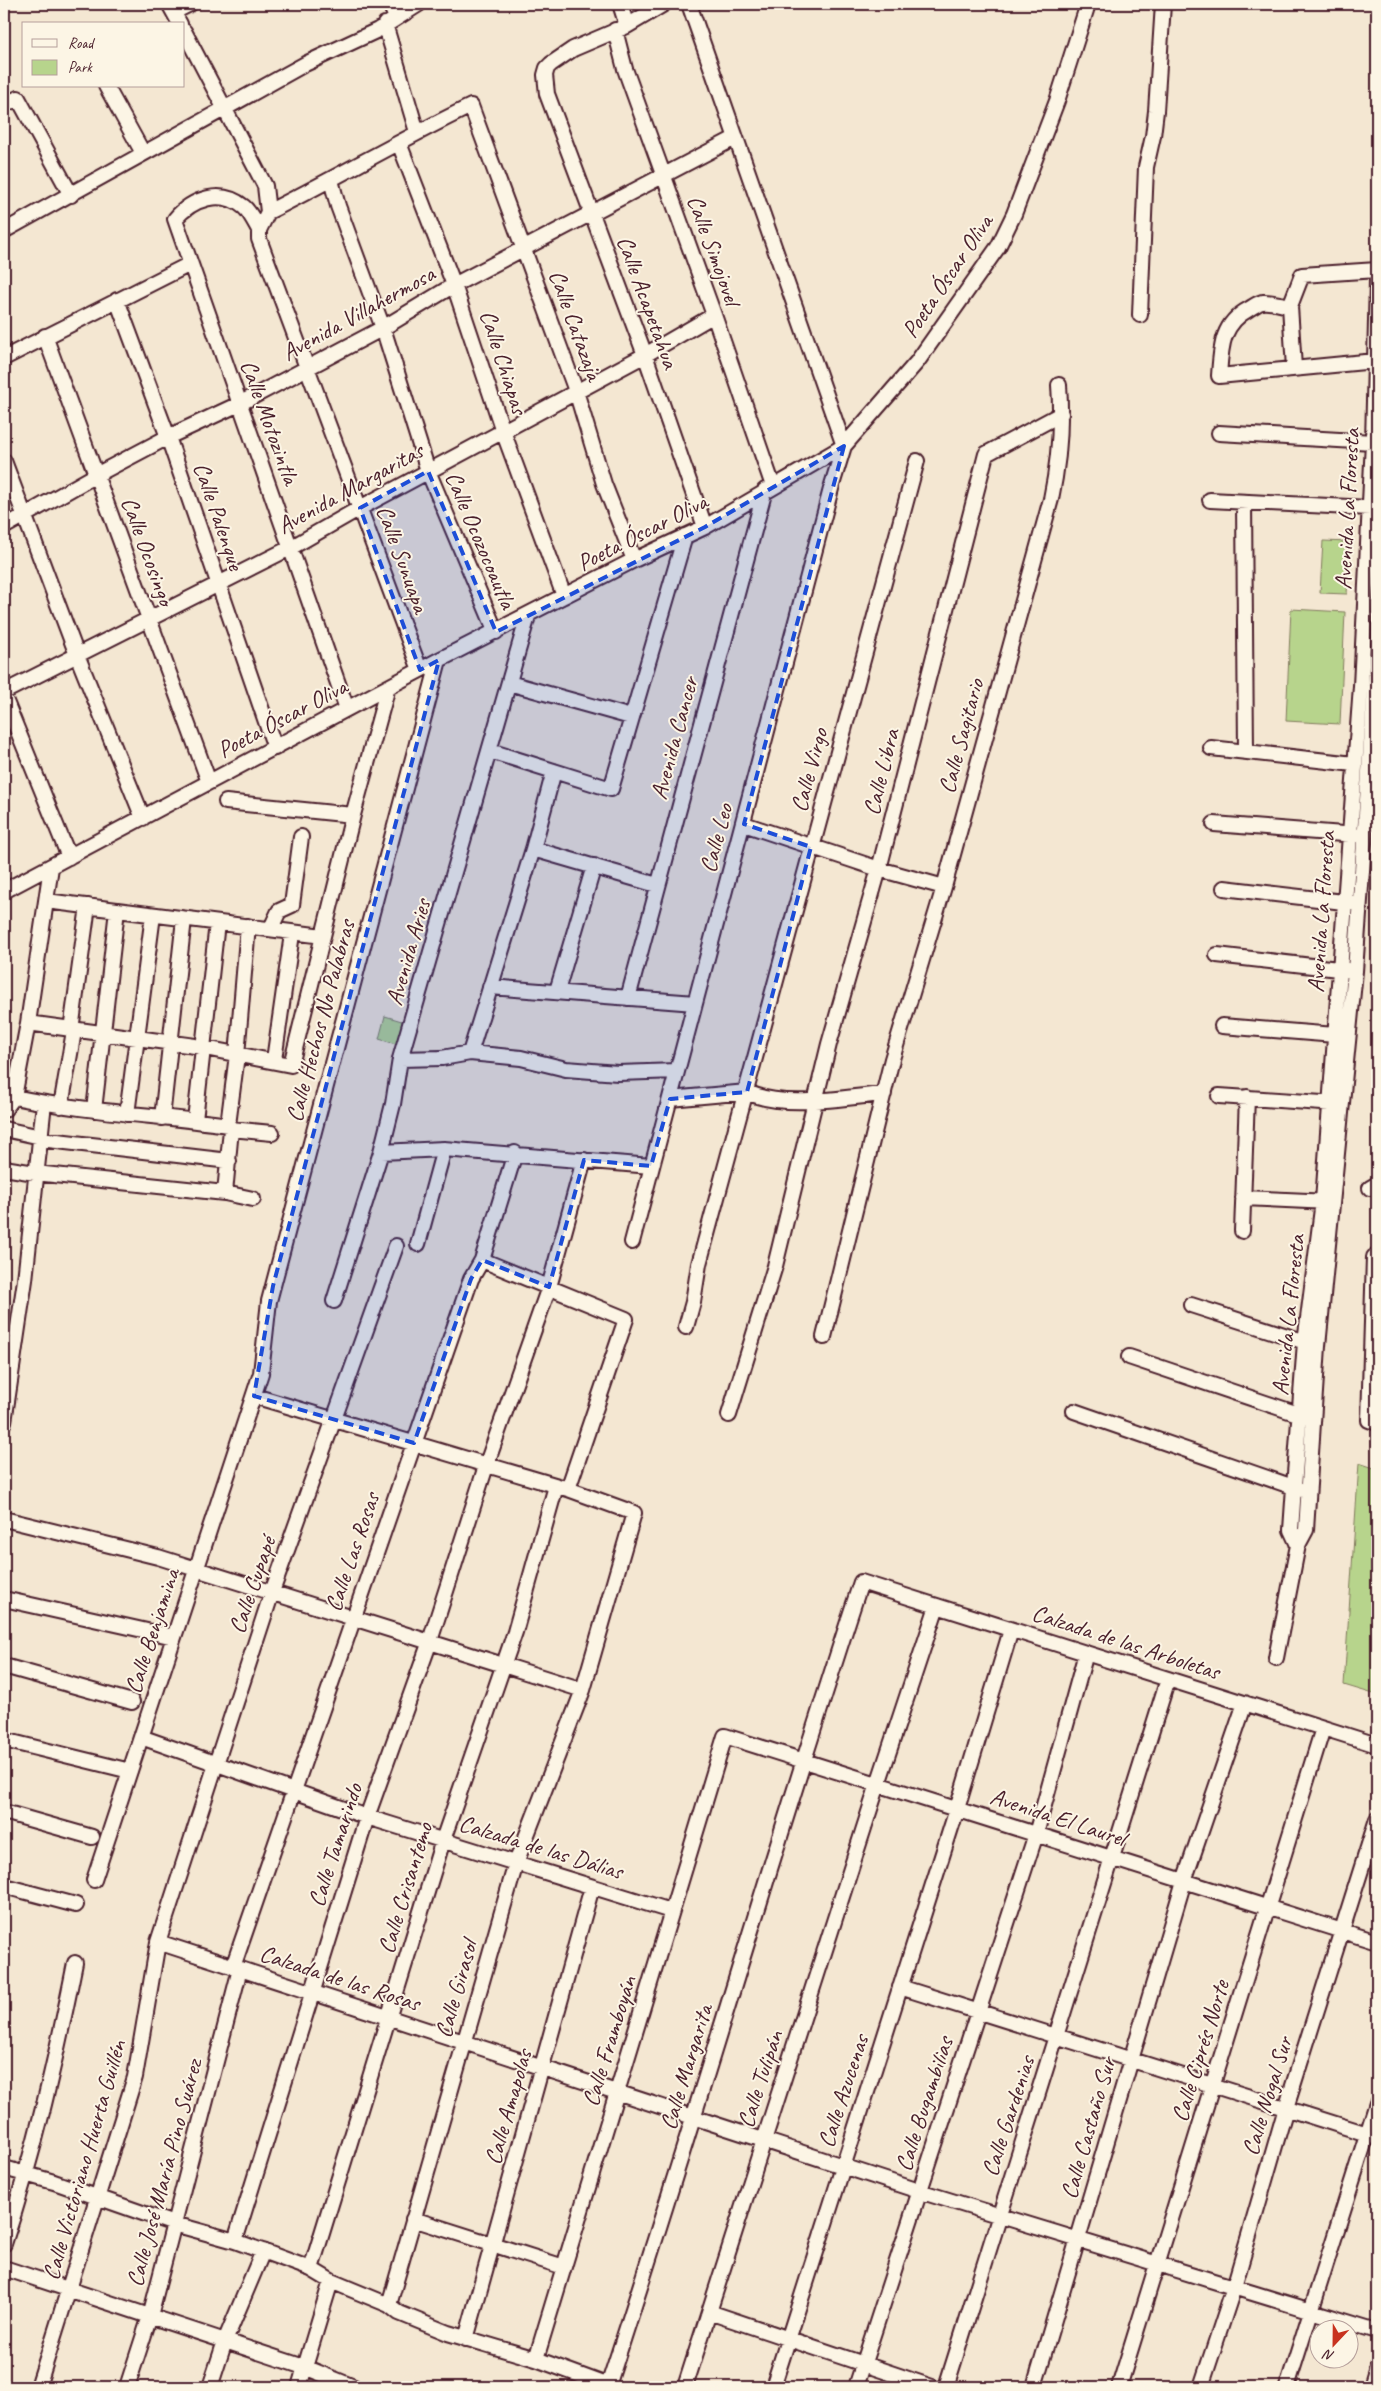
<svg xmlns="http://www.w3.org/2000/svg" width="1381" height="2391" viewBox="0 0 1381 2391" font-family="Caveat,sans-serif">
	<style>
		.green { fill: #b7d48c; stroke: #807a5c }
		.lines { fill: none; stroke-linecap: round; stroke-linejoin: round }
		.minor-casing { stroke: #4a1f2b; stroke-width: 18 }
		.minor { stroke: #fcf5e5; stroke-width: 14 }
		.marked { fill: #1d4ed8; fill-opacity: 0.2; stroke: #1d4ed8; stroke-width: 4; stroke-dasharray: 10 6; stroke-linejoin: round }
		.labels { text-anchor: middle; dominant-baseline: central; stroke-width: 4; stroke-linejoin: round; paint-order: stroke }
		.street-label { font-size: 24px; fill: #4a1f2b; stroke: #fcf5e5 }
	</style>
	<rect width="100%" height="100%" fill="#f4e7d2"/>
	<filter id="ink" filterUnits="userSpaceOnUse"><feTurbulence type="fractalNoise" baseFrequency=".02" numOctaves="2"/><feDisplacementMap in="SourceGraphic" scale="10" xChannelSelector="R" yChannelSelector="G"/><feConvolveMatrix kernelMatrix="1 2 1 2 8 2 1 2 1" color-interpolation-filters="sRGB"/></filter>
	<g filter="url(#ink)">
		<path class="green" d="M 1323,541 L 1350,542 L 1347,594 L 1320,593 Z
			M 1291,609 L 1345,612 L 1340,724 L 1286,721 Z
			M 385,1016 L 405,1022 L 399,1045 L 379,1039 Z
			M 1359,1463 L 1377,1469 L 1377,1695 L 1344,1685 Z"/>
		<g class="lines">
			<defs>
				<path id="minor" d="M 169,4 L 180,24
					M 390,4 L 396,18
					M 620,4 L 627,26
					M 664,4 L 627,26 L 573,49 L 551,64 L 547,68 L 545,75 L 547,94 L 645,355 L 705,527
					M 174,12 L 190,4
					M 385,24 L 417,132
					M 615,30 L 625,69 L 714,315 L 773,486
					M 184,31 L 265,186 L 268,212 L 259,230 L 259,239 L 420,670
					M 106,86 L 143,153
					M 4,105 L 18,98 L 71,195
					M 399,143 L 454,285 L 503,431 L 564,596
					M 331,180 L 338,206 L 383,328 L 428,471 L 496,632
					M 268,212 C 336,178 402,139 471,106 L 576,391 L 604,484 L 634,560
					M 259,230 C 255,223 250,212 244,207 C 221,188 192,199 175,219 L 347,709
					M 4,231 L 305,64 L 378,30 L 419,4
					M 117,300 L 168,437 L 275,748
					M 1290,306 C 1282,305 1271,301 1263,302 C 1259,302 1253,307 1249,309 C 1221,324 1221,348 1219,376 L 1375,361
					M 1140,315 L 1146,167 L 1153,136 L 1156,111 L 1163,4
					M 45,336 L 209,782
					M 4,358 L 190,264
					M 1294,368 L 1290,306 L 1302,275 L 1377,270
					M 1219,433 L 1373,442
					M 4,461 L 77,655 L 143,818
					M 1210,500 L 1370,508
					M 1244,502 L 1246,750
					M 4,527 L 96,475 L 168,437 L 239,404 L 383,328 L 454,285 L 735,138
					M 509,683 L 631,717
					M 4,692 L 292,547 L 360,508 L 645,355 L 714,315
					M 4,697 L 69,857
					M 1211,748 L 1354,764
					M 490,751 L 611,789 L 685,536
					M 226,802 L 353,815
					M 744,824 L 879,869 L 944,887
					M 1214,824 L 1356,835
					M 533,849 L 657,885
					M 1224,888 L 1352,903
					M 4,891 L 439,660 L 634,560 L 705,527 L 844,446 L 917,362 L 998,247 L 1014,214 L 1057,101 L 1088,4
					M 46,901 L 323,936
					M 271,928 L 279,911 L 292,905 L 301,837
					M 1217,955 L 1347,970
					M 490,987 L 695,1003
					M 557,991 L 594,866
					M 628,998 L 765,490
					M 28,1023 L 195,1046 L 291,1065 L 353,815 L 388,687
					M 1222,1026 L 1335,1035 L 1343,1038
					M 71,1030 L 88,906
					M 470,1053 L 533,849 L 554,771
					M 400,1059 L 442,1058 L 470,1053 L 521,1058 L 566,1069 L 618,1073 L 677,1071
					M 274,1060 L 292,934
					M 1219,1096 L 1337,1104
					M 14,1097 C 85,1112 157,1115 228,1125 L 231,1129 L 272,1133
					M 670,1099 L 747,1092 C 785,1110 843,1097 884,1094
					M 61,1106 L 74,1031
					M 4,1110 L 14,1097 L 28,1023 L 51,867
					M 94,1110 L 117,910
					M 127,1114 L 153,915
					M 162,1118 L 184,919
					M 195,1120 L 217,923
					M 228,1125 L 237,1055 L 248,926
					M 4,1129 L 41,1137
					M 40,1139 L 229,1161
					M 381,1152 L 444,1149 L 651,1166
					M 4,1168 L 35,1173 L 225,1193 L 253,1199
					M 1370,1188 L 1377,1184
					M 225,1193 L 231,1129
					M 1243,1198 L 1330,1202
					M 1242,1231 L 1247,1097
					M 632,1242 L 832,485 L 844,446 L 689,4
					M 418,1244 L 444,1149
					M 1377,1257 L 1374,1257 L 1369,1420 L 1377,1423
					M 482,1260 L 626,1319 L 568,1489
					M 334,1301 L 381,1152 L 393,1104 L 400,1059 L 528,616
					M 1191,1305 L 1312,1344
					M 686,1327 L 693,1302 L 699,1264 L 917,461
					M 824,1337 L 892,1059 L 944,887 L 1051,499 C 1059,461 1062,424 1059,385
					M 1129,1357 L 1307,1417
					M 254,1396 L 568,1489 L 634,1513 L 583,1690 L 516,1863 L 389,2305
					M 1074,1411 L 1302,1490
					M 729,1415 L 775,1266 L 829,1044 L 879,869 L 986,454 L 1061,414
					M 4,1422 L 25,1280 L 44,1103
					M 4,1519 L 158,1557 L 583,1690
					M 1298,1545 L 1291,1530 L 1294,1487 L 1305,1342 L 1323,1201 L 1361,686 L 1373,442 L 1377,280
					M 4,1599 L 174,1637
					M 1276,1658 L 1298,1545 L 1306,1530 L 1318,1346 L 1355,971 L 1377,658
					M 4,1666 L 132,1702
					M 141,1737 L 367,1817 L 671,1911
					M 4,1740 L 130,1771
					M 4,1812 L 92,1837
					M 94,1880 L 261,1373 L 269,1301 L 439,660
					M 4,1886 L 76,1905
					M 158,1942 L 919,2191 L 1377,2331
					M 233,1967 L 471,1279 L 482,1260 L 515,1153
					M 900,1987 L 1377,2137
					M 4,2168 L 54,2182 L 174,2224 L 235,2241 L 311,2269 L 331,2281 L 389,2305 L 399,2313 L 448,2333 L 536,2359 L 612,2387
					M 413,2219 L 564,2267
					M 235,2241 L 367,1817 L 429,1644 L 486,1466 L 549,1287 L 584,1160
					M 4,2244 C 35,2151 56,2058 75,1963
					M 4,2268 L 307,2368 L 354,2387
					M 311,2269 L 443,1840 L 515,1632 L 556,1486
					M 709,2312 L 932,2387
					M 466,2339 L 592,1887
					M 536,2359 L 725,1736 L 1377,1942
					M 608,2386 C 696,2119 773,1849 861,1582 L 1377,1745
					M 38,2387 L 135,2077 L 158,1942 L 272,1592 L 396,1246
					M 127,2387 L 150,2316 L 240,1969
					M 210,2387 L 225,2341 L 263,2251
					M 299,2387 L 331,2281
					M 685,2387 L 878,1784 L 937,1606
					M 773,2387 L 957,1809 L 1011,1630
					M 856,2387 L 1036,1834 L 1086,1653
					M 946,2387 L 1168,1679
					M 1034,2387 L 1184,1881 L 1245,1703
					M 1119,2387 L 1323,1728
					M 1201,2387 L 1234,2287 L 1286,2108 L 1377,1819
					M 1287,2387 L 1377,2103
					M 1371,2387 L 1377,2367"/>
			</defs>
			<use href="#minor" class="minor-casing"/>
			<use href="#minor" class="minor"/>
		</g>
	</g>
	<path class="marked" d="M 844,446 L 744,824 L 811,847 L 747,1092 L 670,1099 L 651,1166 L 584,1160 L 549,1287 L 482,1260 L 471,1279 L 414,1443 L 254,1396 L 273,1286 L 439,660 L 420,670 L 360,508 L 428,471 L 496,632 L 705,527 Z"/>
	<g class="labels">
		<g class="street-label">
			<text transform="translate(714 250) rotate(70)">Calle Simojovel</text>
			<text transform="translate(947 276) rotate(-56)">Poeta Óscar Oliva</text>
			<text transform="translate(648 302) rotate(70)">Calle Acapetahua</text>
			<text transform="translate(358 313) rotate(-29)">Avenida Villahermosa</text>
			<text transform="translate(576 325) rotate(70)">Calle Catazaja</text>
			<text transform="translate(504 362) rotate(72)">Calle Chiapas</text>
			<text transform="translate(270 422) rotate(70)">Calle Motozintla</text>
			<text transform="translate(350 488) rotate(-29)">Avenida Margaritas</text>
			<text transform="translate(1347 509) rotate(-87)">Avenida La Floresta</text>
			<text transform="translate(219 516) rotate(71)">Calle Palenque</text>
			<text transform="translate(642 532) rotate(-27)">Poeta Óscar Oliva</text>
			<text transform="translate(481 540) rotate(67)">Calle Ocozocoautla</text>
			<text transform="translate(148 551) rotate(70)">Calle Ocosingo</text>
			<text transform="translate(403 559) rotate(70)">Calle Sunuapa</text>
			<text transform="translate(282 718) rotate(-28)">Poeta Óscar Oliva</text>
			<text transform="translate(961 736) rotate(-75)">Calle Sagitario</text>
			<text transform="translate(674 738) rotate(-75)">Avenida Cancer</text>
			<text transform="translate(809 770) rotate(-75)">Calle Virgo</text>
			<text transform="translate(881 772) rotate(-76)">Calle Libra</text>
			<text transform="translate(716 838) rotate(-75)">Calle Leo</text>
			<text transform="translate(1321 912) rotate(-86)">Avenida La Floresta</text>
			<text transform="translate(408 952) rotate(-74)">Avenida Aries</text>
			<text transform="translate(320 1021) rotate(-75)">Calle Hechos No Palabras</text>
			<text transform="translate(1288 1315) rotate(-84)">Avenida La Floresta</text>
			<text transform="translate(352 1552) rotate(-71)">Calle Las Rosas</text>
			<text transform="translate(252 1585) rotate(-71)">Calle Cupapé</text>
			<text transform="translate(152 1631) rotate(-72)">Calle Benjamina</text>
			<text transform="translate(1126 1642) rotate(18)">Calzada de las Arboletas</text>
			<text transform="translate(1058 1817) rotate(18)">Avenida El Laurel</text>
			<text transform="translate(335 1845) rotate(-72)">Calle Tamarindo</text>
			<text transform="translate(541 1847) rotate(17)">Calzada de las Dálias</text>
			<text transform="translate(405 1888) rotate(-73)">Calle Crisantemo</text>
			<text transform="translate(340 1978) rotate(18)">Calzada de las Rosas</text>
			<text transform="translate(456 1989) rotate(-74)">Calle Girasol</text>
			<text transform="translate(609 2041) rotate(-73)">Calle Framboyán</text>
			<text transform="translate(1200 2051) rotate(-73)">Calle Ciprés Norte</text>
			<text transform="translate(686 2067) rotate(-73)">Calle Margarita</text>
			<text transform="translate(760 2079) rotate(-72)">Calle Tulipán</text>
			<text transform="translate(843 2091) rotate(-72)">Calle Azucenas</text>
			<text transform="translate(1267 2096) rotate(-73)">Calle Nogal Sur</text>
			<text transform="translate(924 2104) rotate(-72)">Calle Bugambilias</text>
			<text transform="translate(508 2107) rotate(-74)">Calle Amapolas</text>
			<text transform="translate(1008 2116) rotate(-72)">Calle Gardenias</text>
			<text transform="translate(1088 2128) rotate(-74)">Calle Castaño Sur</text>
			<text transform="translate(84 2160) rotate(-74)">Calle Victoriano Huerta Guillén</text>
			<text transform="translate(164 2173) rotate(-75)">Calle José María Pino Suárez</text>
		</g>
	</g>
	<rect width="1381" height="2391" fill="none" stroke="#fcf5e5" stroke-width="20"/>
	<rect x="10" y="10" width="1361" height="2371" fill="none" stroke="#4a1f2b" stroke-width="2" filter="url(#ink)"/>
	<rect x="22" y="22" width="162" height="65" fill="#fcf5e5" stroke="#b59f9b"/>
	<rect x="32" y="39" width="25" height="8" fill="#fcf5e5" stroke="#b59f9b"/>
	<text x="68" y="48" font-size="15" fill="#4a1f2b">Road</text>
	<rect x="32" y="60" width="25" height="15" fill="#b7d48c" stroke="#b59f9b"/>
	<text x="68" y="72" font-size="15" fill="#4a1f2b">Park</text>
	<g transform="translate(1334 2344) rotate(202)"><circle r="24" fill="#fcf5e5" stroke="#b59f9b"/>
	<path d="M0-4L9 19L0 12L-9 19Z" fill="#c8321e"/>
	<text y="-8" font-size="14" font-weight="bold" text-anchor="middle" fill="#4a1f2b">N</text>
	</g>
</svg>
